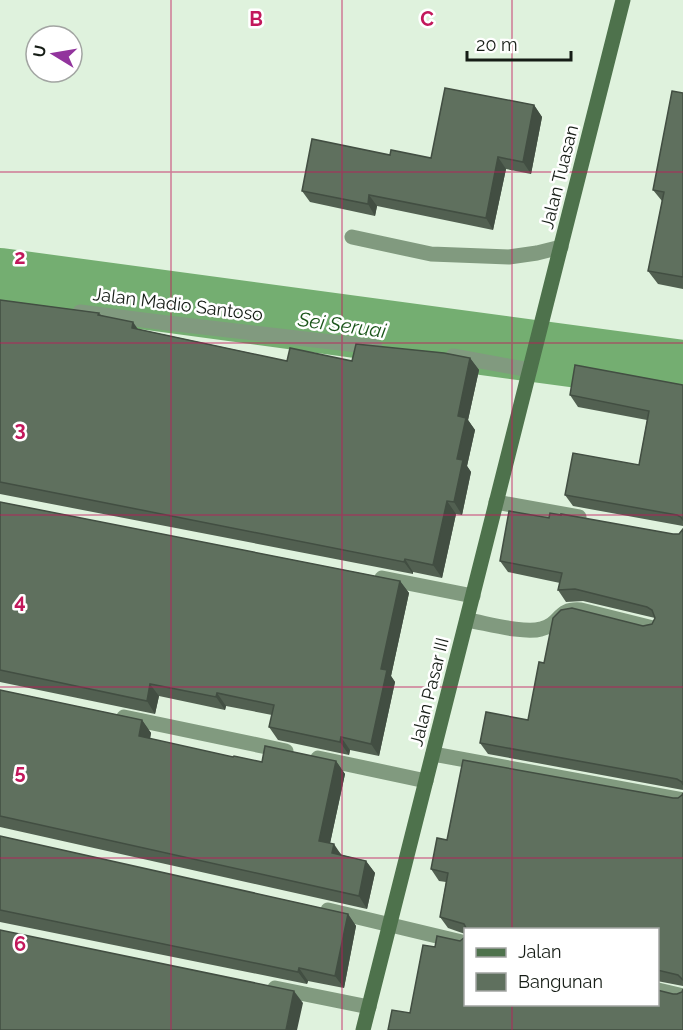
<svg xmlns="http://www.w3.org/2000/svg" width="683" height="1030" viewBox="0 0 683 1030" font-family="Raleway,sans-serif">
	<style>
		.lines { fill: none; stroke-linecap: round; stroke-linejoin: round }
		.river { stroke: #74ae71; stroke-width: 62 }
		.street { stroke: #819a7f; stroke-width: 15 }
		.secondary { stroke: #4e724c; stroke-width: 15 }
		.wall { fill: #526051 }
		.shaded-wall { fill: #424e42 }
		.building { fill: #5f705e; stroke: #424e42; stroke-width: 1.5 }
		.grid { fill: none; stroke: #c2185b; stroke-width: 1.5; stroke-opacity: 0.55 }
		.labels { text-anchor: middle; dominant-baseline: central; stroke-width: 5; stroke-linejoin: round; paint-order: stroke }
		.street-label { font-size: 18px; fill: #161d16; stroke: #fff }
		.water-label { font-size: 20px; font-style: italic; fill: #1c561b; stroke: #fff }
		.grid-label { font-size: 20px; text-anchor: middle; font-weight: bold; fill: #c2185b; stroke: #fff; stroke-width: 5; stroke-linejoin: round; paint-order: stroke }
	</style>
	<rect width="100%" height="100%" fill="#dff2dd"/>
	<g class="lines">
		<path class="river" d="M 0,279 L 683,371"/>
		<path class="street" d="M 352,237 L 431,254 L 509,257 L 537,253 L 561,247
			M 80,312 L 159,322 L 375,347
			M 453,356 L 530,370
			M 496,502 L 579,517
			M 382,578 L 473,596
			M 467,620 C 486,623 524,634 541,629 C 562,624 556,608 581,610 L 653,628
			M 124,717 L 286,751
			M 433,754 L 683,800
			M 318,758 L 426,781
			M 328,910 L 466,943
			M 275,988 L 369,1007
			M 658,990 L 683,996"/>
		<path class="secondary" d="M 363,1030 L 623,0"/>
	</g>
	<path class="wall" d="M 683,93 L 683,289 L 658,284 L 648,271 L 662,201 L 653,190 Z
		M 534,105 L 542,117 L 531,174 L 506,169 L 493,230 L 377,206 L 375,216 L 310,202 L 302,191 L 390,155 L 431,158 Z
		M 0,300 L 99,313 L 101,315 L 138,329 L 287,361 L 352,361 L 470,358 L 479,370 L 468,420 L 475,430 L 467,466 L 471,472 L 462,515 L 456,514 L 442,578 L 413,572 L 413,574 L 0,494 Z
		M 683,385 L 683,526 L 573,506 L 565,495 L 639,465 L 647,420 L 578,407 L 570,395 Z
		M 0,502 L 400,581 L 409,593 L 391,676 L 395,682 L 379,756 L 350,750 L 349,755 L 278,740 L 269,727 L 272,715 L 226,706 L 225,710 L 159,696 L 155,714 L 0,682 Z
		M 549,518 L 673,534 L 679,534 L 683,529 L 683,790 L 488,754 L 480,743 L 528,720 L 544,663 L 652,624 L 655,618 L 583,601 L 566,602 L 558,590 L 560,583 L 508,572 L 500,561 Z
		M 0,690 L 142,720 L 151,733 L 150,739 L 233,757 L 262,762 L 336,761 L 345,774 L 330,843 L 342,855 L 366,861 L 375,873 L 367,909 L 0,827 Z
		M 683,793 L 683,986 L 657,981 L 657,930 L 465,930 L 465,934 L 448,928 L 440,917 L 446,882 L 439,881 L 431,869 L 447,840 L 678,798 L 682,795 Z
		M 0,836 L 348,914 L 356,926 L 344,988 L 308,981 L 307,984 L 0,922 Z"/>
	<path class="shaded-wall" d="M 534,105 L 542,117 L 531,174 L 523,162 Z
		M 498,157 L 506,169 L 493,230 L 486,218 Z
		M 369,195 L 377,206 L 375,216 L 368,204 Z
		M 133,322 L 142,335 L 132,328 Z
		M 470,358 L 479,370 L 468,420 L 475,430 L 467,466 L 471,472 L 462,515 L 454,502 L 457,459 L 458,416 Z
		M 447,501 L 456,514 L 442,578 L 433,565 Z
		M 405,559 L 413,572 L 413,574 L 404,562 Z
		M 400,581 L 409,593 L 391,676 L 395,682 L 379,756 L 371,744 L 381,669 Z
		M 150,684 L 159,696 L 155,714 L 147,701 Z
		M 217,693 L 226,706 L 225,710 L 216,697 Z
		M 142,720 L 151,733 L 148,749 L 139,736 Z
		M 341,737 L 350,750 L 349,755 L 340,742 Z
		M 336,761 L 345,774 L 328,853 L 319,841 Z
		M 334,844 L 342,856 L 332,853 Z
		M 366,861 L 375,873 L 367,909 L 359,896 Z
		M 348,914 L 356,926 L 344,988 L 335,976 Z
		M 299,968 L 308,981 L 307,984 L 298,972 Z
		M 294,991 L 303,1003 L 297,1030 L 286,1030 Z"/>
	<path class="building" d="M 445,88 L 534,105 L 523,162 L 498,157 L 486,218 L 369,195 L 368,204 L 302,191 L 312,139 L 390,155 L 391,150 L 431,158 Z
		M 672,91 L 683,93 L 683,277 L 648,271 L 664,192 L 653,190 Z
		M 0,300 L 99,313 L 98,315 L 133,322 L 132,328 L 287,361 L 290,348 L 352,361 L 356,344 L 444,353 L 470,358 L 458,416 L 466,418 L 457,459 L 463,460 L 454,502 L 447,501 L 433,565 L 405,559 L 404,562 L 0,482 Z
		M 575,365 L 683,385 L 683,520 L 681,517 L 677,515 L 565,495 L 573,453 L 639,465 L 649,411 L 570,395 Z
		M 0,502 L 400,581 L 381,669 L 387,670 L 371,744 L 341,737 L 340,742 L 269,727 L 274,705 L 217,693 L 216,697 L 150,684 L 147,701 L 0,670 Z
		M 509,511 L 549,518 L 550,513 L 561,515 L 561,514 L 673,534 L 679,534 L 683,529 L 683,785 L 682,782 L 677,779 L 480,743 L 486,712 L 528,720 L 539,662 L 544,663 L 553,618 L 561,610 L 572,608 L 643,626 L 652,624 L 655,618 L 652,610 L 647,607 L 575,589 L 558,590 L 562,573 L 500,561 Z
		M 0,690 L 142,720 L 139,736 L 233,757 L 234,756 L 262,762 L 265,746 L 336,761 L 319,841 L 334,844 L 332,853 L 366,861 L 359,896 L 0,816 Z
		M 463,760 L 673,798 L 678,798 L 682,795 L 683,793 L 683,980 L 678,975 L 657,970 L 657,930 L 467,930 L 464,924 L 440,917 L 448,873 L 431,869 L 437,838 L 447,840 Z
		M 0,836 L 348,914 L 335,976 L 299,968 L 298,972 L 0,910 Z
		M 0,930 L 294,991 L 286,1030 L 0,1030 Z
		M 437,936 L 460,941 L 465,937 L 465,1005 L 657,1005 L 657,990 L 673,994 L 677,994 L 682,992 L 683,989 L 683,1030 L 388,1030 L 392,1010 L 410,1013 L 423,945 L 435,947 Z"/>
	<path class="grid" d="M 171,0 L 171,1030M 342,0 L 342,1030M 512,0 L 512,930M 0,172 L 683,172M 0,343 L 683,343M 0,515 L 683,515M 0,687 L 683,687M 0,858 L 683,858M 512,1004 L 512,1030"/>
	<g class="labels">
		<g class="street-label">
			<text transform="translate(559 177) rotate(-76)">Jalan Tuasan</text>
			<text transform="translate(178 304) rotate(7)">Jalan Madio Santoso</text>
			<text transform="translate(429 692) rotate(-76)">Jalan Pasar III</text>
		</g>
		<g class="water-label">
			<text transform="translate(342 325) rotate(8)">Sei Seruai</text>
		</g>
	</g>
	<g class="grid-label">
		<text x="256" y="26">B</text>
		<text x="427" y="26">C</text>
		<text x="20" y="264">2</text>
		<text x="20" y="436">3</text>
		<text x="20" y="608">4</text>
		<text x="20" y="779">5</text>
		<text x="20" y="951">6</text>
	</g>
	<rect x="464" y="928" width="195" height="78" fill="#ffffff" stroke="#a2a5a2" stroke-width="1.5"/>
	<rect x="476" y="948" width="30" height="9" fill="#4e724c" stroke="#a2a5a2" stroke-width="1.5"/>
	<text x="518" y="958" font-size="18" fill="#161d16">Jalan</text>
	<rect x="476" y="973" width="30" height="18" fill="#5f705e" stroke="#a2a5a2" stroke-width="1.5"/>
	<text x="518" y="988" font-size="18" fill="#161d16">Bangunan</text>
	<g transform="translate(54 54) rotate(281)"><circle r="28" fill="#ffffff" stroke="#a2a5a2" stroke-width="1.5"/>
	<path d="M0-4.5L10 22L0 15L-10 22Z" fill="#92349d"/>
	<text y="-9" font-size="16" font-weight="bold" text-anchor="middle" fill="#161d16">U</text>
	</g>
	<path d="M467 51v9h104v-9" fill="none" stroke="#161d16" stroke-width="3"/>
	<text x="476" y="51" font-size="18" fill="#161d16" stroke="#ffffff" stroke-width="4.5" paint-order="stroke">20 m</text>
</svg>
